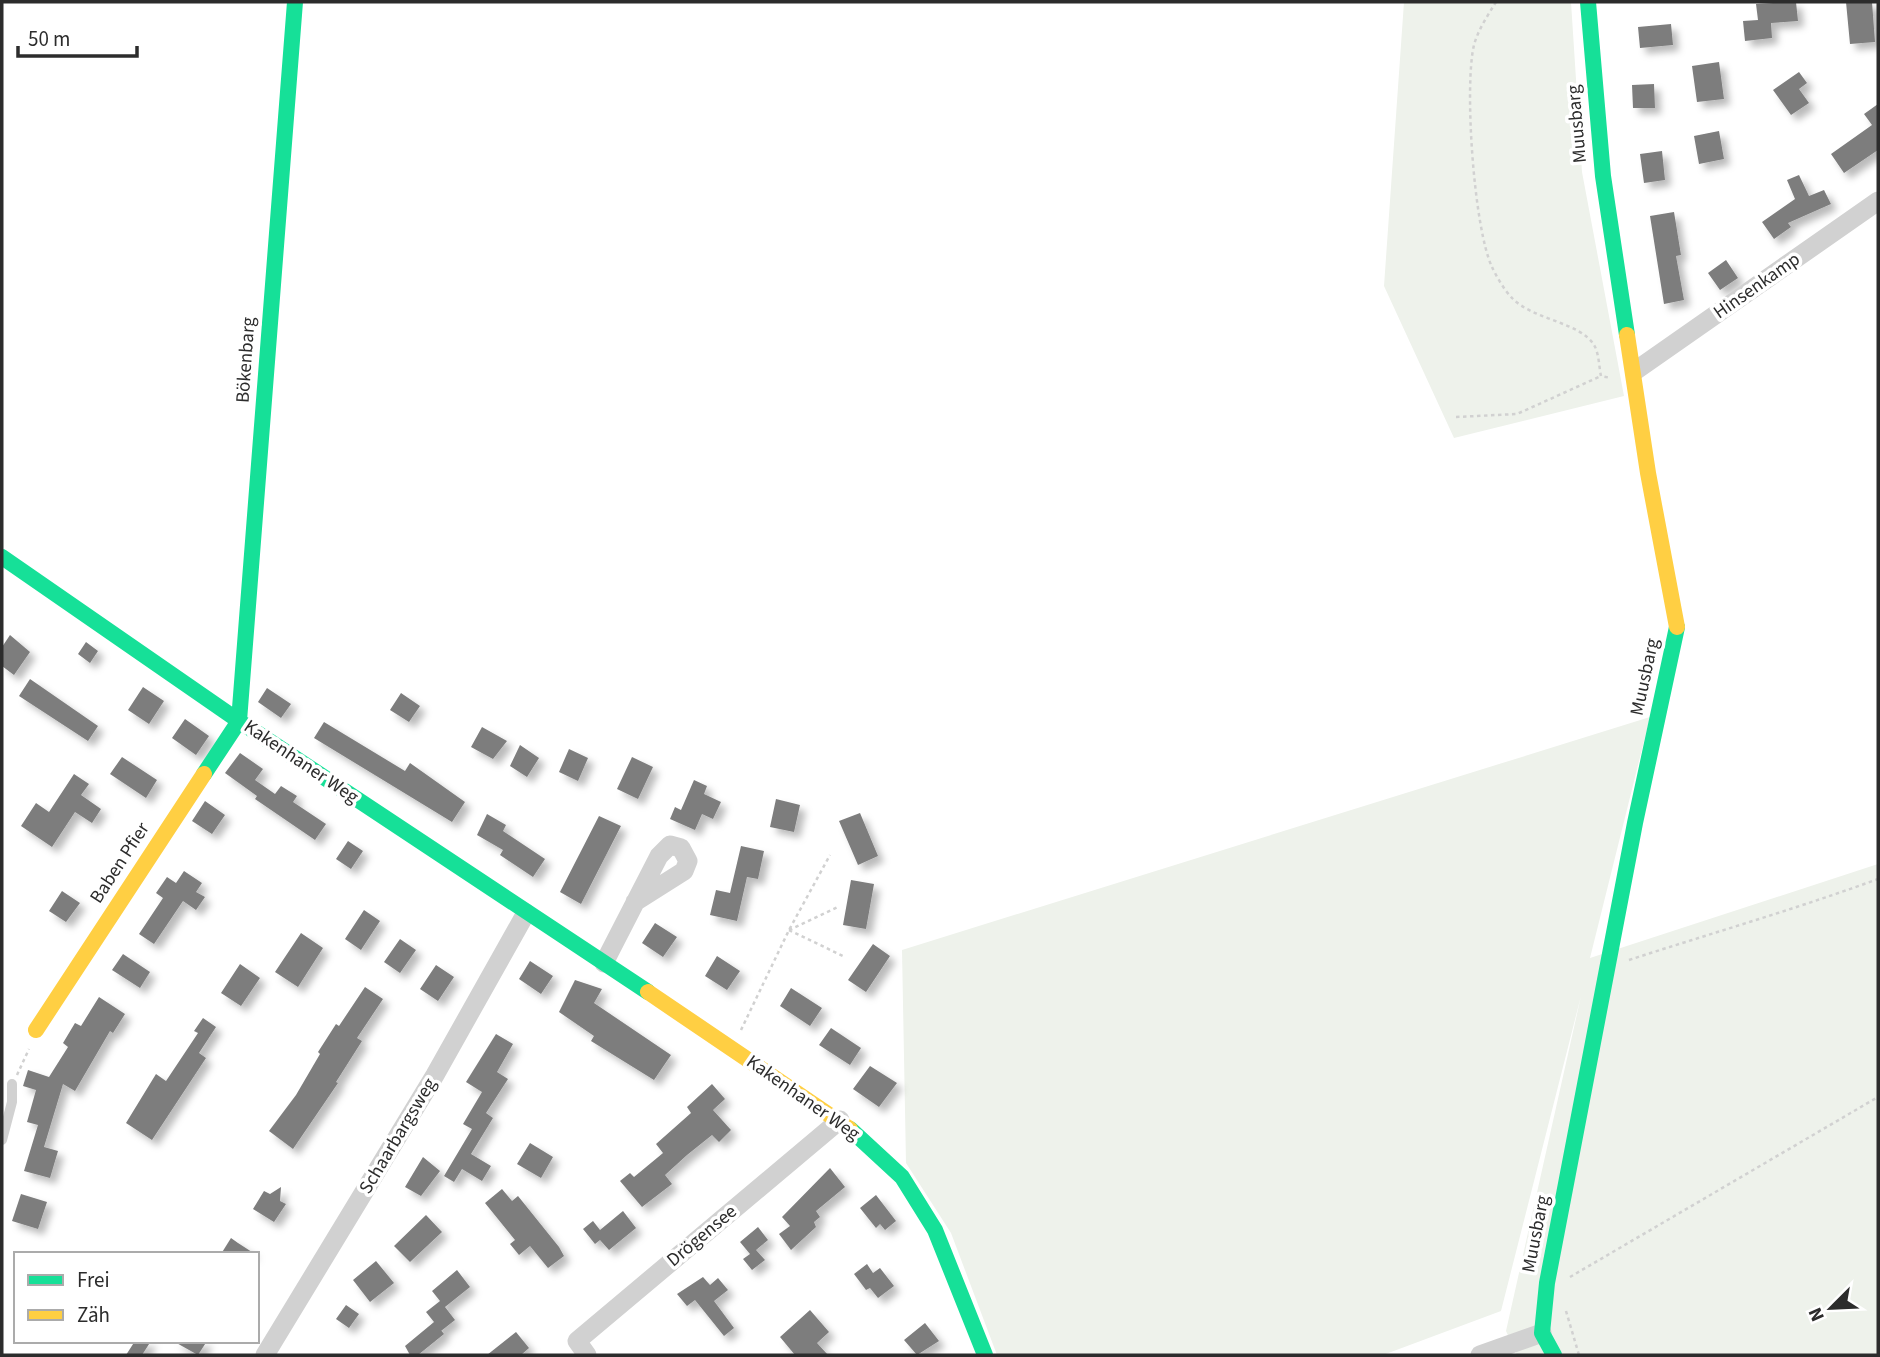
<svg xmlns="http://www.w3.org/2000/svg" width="1880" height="1357" viewBox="0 0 1880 1357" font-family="'Source Sans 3',sans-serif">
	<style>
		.green { fill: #eef2eb }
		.building { fill: #7d7d7d; filter: url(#shadow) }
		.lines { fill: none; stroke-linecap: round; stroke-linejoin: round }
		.path { stroke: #d1d1d1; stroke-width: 2.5; stroke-dasharray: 3.5 3.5; stroke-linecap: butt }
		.lane { stroke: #d1d1d1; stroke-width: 10 }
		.street { stroke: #d1d1d1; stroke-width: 19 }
		.fast { stroke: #16e098; stroke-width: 16 }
		.slow { stroke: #ffcf43; stroke-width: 16 }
		.labels { text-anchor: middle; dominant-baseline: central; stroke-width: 7; stroke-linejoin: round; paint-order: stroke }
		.street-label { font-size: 19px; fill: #2c2c2c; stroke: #fff }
	</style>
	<defs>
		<filter id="shadow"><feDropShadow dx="6" dy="6" stdDeviation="3.5" flood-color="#0004"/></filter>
	</defs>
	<rect width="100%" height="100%" fill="#fff"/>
	<path class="green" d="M 1404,2 L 1571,2 L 1582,172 L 1624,396 L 1454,438 L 1384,286 Z
		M 1650,717 L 1590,958 L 1878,864 L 1878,1355 L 1517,1355 L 1506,1331 L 1581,996 L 1501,1311 L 1383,1355 L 997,1355 L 951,1233 L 906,1163 L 902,950 Z"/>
	<path class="building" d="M 1788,2 L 1796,2 L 1798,21 L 1771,23 L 1772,38 L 1745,41 L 1743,21 L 1758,20 L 1756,4 Z
		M 1846,2 L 1872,2 L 1875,42 L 1850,44 Z
		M 1671,24 L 1673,45 L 1640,48 L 1638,27 Z
		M 1719,62 L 1724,99 L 1697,102 L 1692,66 Z
		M 1799,72 L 1807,83 L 1799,89 L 1809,103 L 1791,115 L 1773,90 Z
		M 1654,84 L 1655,108 L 1633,108 L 1632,85 Z
		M 1878,104 L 1878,150 L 1844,173 L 1831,154 L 1872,125 L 1864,114 Z
		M 1719,131 L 1724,159 L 1699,164 L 1694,136 Z
		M 1662,151 L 1665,180 L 1644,183 L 1640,154 Z
		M 1799,175 L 1809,196 L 1824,190 L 1831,204 L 1788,223 L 1791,227 L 1774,239 L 1762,222 L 1795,199 L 1787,180 Z
		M 1674,212 L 1681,255 L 1676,256 L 1684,300 L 1664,304 L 1650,216 Z
		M 1726,260 L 1738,278 L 1720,290 L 1708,273 Z
		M 10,635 L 30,652 L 14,675 L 2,666 L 2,647 Z
		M 86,642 L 98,651 L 90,663 L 78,654 Z
		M 30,679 L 98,726 L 88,741 L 19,696 Z
		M 143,687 L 164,701 L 149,724 L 128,710 Z
		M 267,688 L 291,704 L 281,718 L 258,702 Z
		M 401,693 L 420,706 L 409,722 L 390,710 Z
		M 185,719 L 209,736 L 196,755 L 172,738 Z
		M 324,722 L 405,771 L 410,763 L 465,802 L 452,822 L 314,738 Z
		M 482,727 L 507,741 L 493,759 L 471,747 Z
		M 520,745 L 539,758 L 527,777 L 510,766 Z
		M 569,749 L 588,758 L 578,781 L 559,772 Z
		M 240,753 L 263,769 L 255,780 L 275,794 L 281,786 L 297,796 L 293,802 L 326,824 L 315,840 L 255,799 L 257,796 L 225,773 Z
		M 122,757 L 157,780 L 146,798 L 110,774 Z
		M 632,757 L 653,767 L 638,799 L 617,789 Z
		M 74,774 L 89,784 L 81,795 L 101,809 L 92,823 L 75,812 L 52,847 L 21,826 L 36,803 L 49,812 Z
		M 694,780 L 707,786 L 704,794 L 721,802 L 713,819 L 702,814 L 695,830 L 670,819 L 675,807 L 681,810 Z
		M 776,799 L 800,805 L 794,832 L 770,827 Z
		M 205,801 L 225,815 L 212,834 L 192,821 Z
		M 860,813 L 878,856 L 858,865 L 839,821 Z
		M 487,814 L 506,825 L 503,831 L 545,859 L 533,877 L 500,855 L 503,850 L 477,835 Z
		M 599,816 L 621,826 L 581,904 L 560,892 Z
		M 348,841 L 363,851 L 351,869 L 336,859 Z
		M 741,846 L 764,851 L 758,879 L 747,877 L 737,921 L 710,915 L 716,890 L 730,893 Z
		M 184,871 L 202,883 L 196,892 L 205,897 L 196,910 L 183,901 L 154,944 L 139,934 L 163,898 L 156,893 L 167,877 L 176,883 Z
		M 851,880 L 874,884 L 866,929 L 843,925 Z
		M 62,891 L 80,903 L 66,922 L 49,911 Z
		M 364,910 L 380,921 L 361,950 L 345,939 Z
		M 655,923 L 677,937 L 663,957 L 642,943 Z
		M 301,933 L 323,948 L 298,987 L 275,972 Z
		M 400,939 L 416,950 L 400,973 L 384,962 Z
		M 873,944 L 890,956 L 866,992 L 848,980 Z
		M 123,954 L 150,972 L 140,988 L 112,970 Z
		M 717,956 L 740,971 L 727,990 L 705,976 Z
		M 530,961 L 553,976 L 541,994 L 519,979 Z
		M 240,964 L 260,978 L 241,1006 L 221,993 Z
		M 436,965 L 454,977 L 438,1001 L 420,989 Z
		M 575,980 L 602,989 L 594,1003 L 671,1055 L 654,1080 L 591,1041 L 594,1036 L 559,1012 Z
		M 365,987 L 383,999 L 357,1038 L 362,1041 L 336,1082 L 338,1083 L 293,1149 L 269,1131 L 296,1095 L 320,1054 L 318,1052 L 336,1024 L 339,1026 Z
		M 791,988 L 822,1008 L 810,1026 L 780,1006 Z
		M 99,997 L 125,1014 L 113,1033 L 110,1031 L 75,1091 L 63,1084 L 44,1147 L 58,1151 L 50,1178 L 24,1171 L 38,1125 L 27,1122 L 36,1090 L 23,1086 L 28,1070 L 49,1077 L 68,1047 L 63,1043 L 75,1023 L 81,1026 Z
		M 203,1018 L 216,1027 L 199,1053 L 206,1058 L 152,1140 L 126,1123 L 156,1074 L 166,1081 L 198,1033 L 194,1031 Z
		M 831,1028 L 861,1048 L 850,1065 L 819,1045 Z
		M 496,1034 L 513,1044 L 497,1072 L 508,1079 L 486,1113 L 493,1118 L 471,1154 L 491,1166 L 482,1181 L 462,1169 L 454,1182 L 444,1176 L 472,1129 L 463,1124 L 482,1092 L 466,1082 Z
		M 870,1066 L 897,1083 L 879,1107 L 853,1089 Z
		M 712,1084 L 725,1099 L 713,1110 L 731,1130 L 719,1142 L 712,1135 L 687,1155 L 665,1175 L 672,1184 L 642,1207 L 620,1181 L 630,1173 L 634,1177 L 663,1153 L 656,1144 L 691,1113 L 687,1107 Z
		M 530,1143 L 553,1157 L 541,1178 L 517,1164 Z
		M 423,1157 L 440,1171 L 421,1196 L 405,1187 Z
		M 830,1168 L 845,1187 L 816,1211 L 820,1217 L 814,1222 L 816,1227 L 791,1250 L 779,1234 L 790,1226 L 782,1217 Z
		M 281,1187 L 280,1201 L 286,1204 L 274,1222 L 253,1209 L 264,1191 L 270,1194 Z
		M 502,1189 L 512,1201 L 518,1196 L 559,1247 L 564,1256 L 548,1268 L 530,1246 L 519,1255 L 510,1244 L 515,1240 L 485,1203 Z
		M 21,1194 L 47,1202 L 38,1229 L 12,1221 Z
		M 876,1195 L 896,1221 L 885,1230 L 880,1224 L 876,1228 L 860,1208 Z
		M 623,1211 L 636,1228 L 609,1250 L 600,1240 L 595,1244 L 583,1229 L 593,1221 L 600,1230 Z
		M 426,1215 L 442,1232 L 410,1262 L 394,1246 Z
		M 758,1227 L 768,1240 L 756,1250 L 765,1260 L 752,1270 L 743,1259 L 750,1254 L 740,1242 Z
		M 231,1238 L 238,1243 L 255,1254 L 221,1254 Z
		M 376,1261 L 394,1283 L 370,1302 L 353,1280 Z
		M 867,1264 L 873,1273 L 880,1268 L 894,1286 L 878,1298 L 870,1288 L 866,1290 L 854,1274 Z
		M 457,1270 L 470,1287 L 445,1307 L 455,1320 L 441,1331 L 436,1324 L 444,1334 L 418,1355 L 410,1355 L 405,1346 L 434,1322 L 426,1312 L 440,1301 L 432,1291 Z
		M 703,1277 L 710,1285 L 718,1278 L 728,1290 L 714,1301 L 734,1328 L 724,1336 L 695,1300 L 687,1306 L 677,1294 Z
		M 346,1305 L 359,1314 L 349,1328 L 336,1319 Z
		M 810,1310 L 829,1332 L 817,1343 L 828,1355 L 795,1355 L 780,1337 Z
		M 925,1323 L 939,1341 L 917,1355 L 904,1340 Z
		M 516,1332 L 529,1348 L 521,1355 L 487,1355 Z
		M 135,1341 L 151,1341 L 142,1355 L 126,1355 Z
		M 173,1341 L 207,1341 L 198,1355 Z"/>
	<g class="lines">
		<path class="path" d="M 1496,2 C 1488,15 1478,30 1474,45 C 1464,86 1474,229 1492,267 C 1496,276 1505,291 1512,298 C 1533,320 1580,322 1594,345 C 1599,353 1599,367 1601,376 L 1611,378
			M 1456,417 L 1517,414 L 1601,376
			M 789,930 L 845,957
			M 789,930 L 838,907
			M 1629,960 C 1712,933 1796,909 1878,879
			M 741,1030 L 789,930 L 830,855
			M 17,1075 L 29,1049
			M 1570,1277 L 1878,1097
			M 1566,1311 L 1579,1355"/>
		<path class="lane" d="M 2,1140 L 12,1102 L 12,1084"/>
		<path class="street" d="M 1635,371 L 1878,201
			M 604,963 L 659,856 L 670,845 L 681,848 L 688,861 L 684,871 L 635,902
			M 265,1355 L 435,1075 L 526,913
			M 587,1355 L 577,1341 L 840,1120
			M 1480,1355 L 1542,1333"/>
		<path class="fast" d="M 1588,2 L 1603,176 L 1627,335
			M 2,557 L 239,721 L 648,992
			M 204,774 L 239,721 L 295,2
			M 850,1129 L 902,1177 L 935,1230 L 985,1355
			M 1554,1355 L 1542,1333 L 1547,1283 L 1635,823 L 1677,627"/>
		<path class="slow" d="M 1627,335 L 1648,473 L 1677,627
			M 648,992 L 850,1129
			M 36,1030 L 204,774"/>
	</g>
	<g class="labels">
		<g class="street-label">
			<text transform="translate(1577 124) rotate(-95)">Muusbarg</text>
			<text transform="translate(1757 286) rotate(-35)">Hinsenkamp</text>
			<text transform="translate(246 360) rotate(-86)">Bökenbarg</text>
			<text transform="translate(1645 677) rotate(-78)">Muusbarg</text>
			<text transform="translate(301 762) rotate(34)">Kakenhaner Weg</text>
			<text transform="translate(120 863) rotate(-57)">Baben Pfier</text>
			<text transform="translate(803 1098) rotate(35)">Kakenhaner Weg</text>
			<text transform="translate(398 1136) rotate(-59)">Schaarbargsweg</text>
			<text transform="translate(1536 1234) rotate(-79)">Muusbarg</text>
			<text transform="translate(702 1236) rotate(-40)">Drögensee</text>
		</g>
	</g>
	<rect width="1880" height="1357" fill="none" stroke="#2c2c2c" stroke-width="7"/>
	<rect x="14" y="1252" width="245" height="91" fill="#ffffff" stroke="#ababab" stroke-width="2"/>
	<rect x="28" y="1275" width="35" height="10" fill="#16e098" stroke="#ababab" stroke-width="2"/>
	<text x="77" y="1287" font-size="21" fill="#2c2c2c">Frei</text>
	<rect x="28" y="1310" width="35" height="10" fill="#ffcf43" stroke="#ababab" stroke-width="2"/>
	<text x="77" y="1322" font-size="21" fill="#2c2c2c">Zäh</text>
	<g transform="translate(1831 1308) rotate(246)" stroke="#ffffff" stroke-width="5" paint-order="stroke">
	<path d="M0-5L12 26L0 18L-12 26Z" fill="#2c2c2c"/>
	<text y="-10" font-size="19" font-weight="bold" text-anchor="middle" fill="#2c2c2c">N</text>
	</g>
	<path d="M18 46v10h119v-10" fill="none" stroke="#2c2c2c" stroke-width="3.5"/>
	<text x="28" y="46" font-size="21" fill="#2c2c2c" stroke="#ffffff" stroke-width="5" paint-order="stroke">50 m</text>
</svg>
